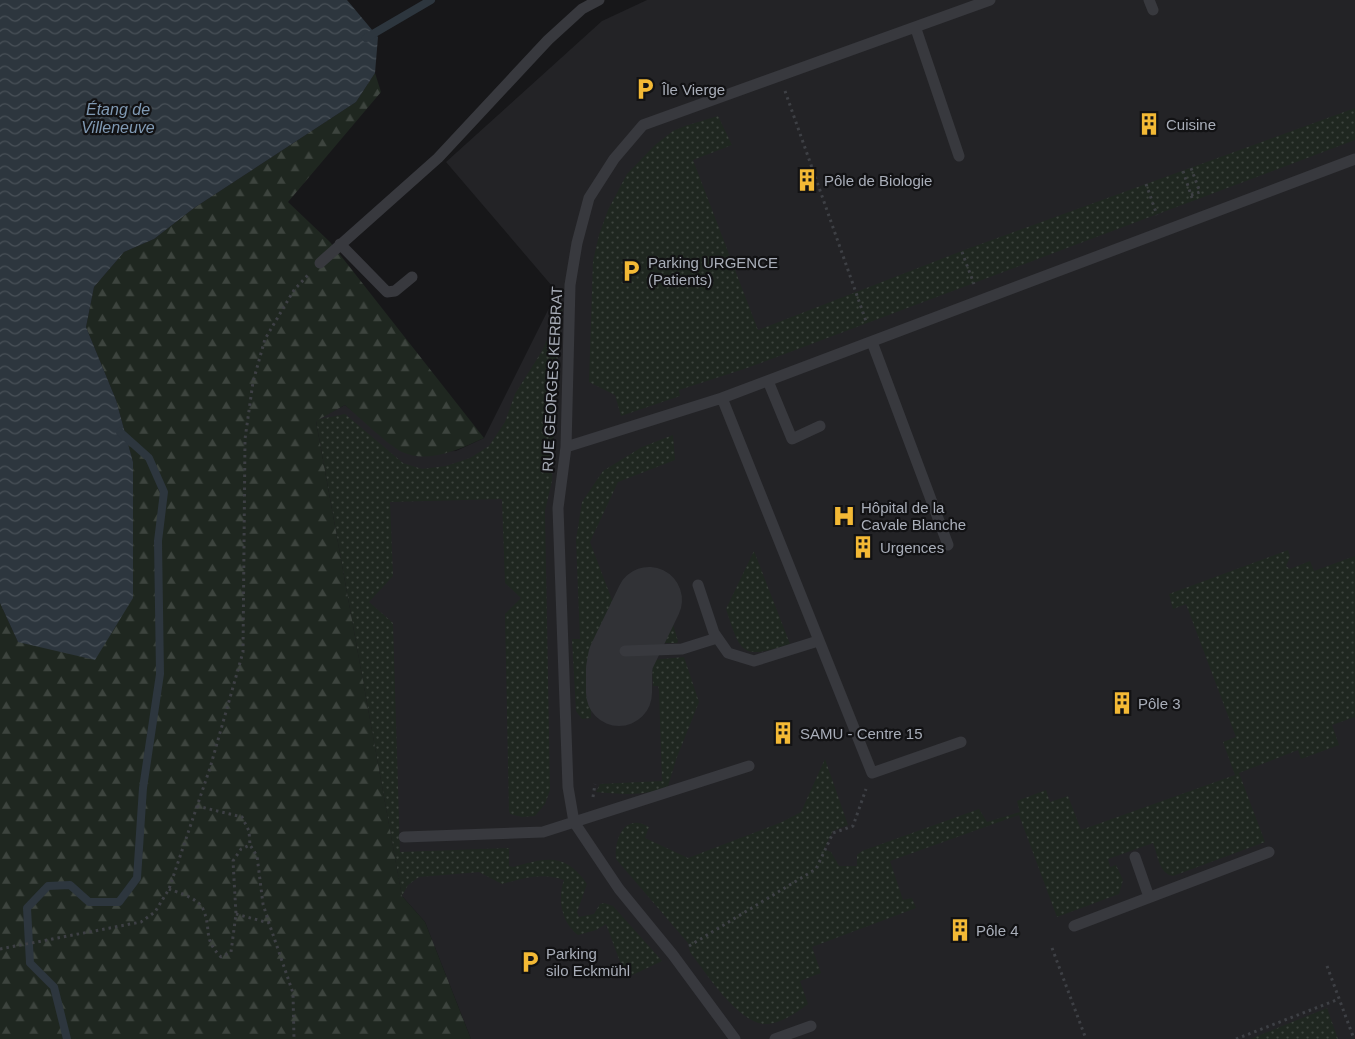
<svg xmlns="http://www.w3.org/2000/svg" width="1355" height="1039" viewBox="0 0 1355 1039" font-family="Arial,sans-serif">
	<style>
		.built { fill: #232326 }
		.grass { fill: url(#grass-dots) }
		.forest { fill: url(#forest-firs) }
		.water { fill: url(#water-waves) }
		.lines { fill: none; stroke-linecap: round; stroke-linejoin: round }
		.stream { stroke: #2d363e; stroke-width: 8 }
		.taxiway { stroke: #313236; stroke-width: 66 }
		.path { stroke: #3e4045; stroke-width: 3; stroke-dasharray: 2.5 4; stroke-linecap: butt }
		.service { stroke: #38393e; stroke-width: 11 }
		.labels { text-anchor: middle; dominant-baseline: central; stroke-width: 4.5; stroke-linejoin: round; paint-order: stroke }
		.poi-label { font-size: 15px; fill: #a9aeb9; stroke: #121214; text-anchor: start }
		.street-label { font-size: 15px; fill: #a9aeb9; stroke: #121214 }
		.water-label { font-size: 16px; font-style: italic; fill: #809ab4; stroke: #121214 }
	</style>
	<defs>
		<pattern id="grass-dots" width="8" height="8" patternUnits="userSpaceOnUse" patternTransform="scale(1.25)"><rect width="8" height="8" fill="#1f2720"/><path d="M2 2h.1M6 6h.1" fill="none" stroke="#3d443e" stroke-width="1.8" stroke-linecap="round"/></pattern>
		<pattern id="forest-firs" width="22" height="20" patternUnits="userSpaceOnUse" patternTransform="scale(1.25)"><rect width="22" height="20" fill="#1f2720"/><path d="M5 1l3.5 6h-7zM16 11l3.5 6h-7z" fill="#3d443e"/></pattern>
		<pattern id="water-waves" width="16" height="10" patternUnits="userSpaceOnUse" patternTransform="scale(1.25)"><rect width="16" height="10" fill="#2d363e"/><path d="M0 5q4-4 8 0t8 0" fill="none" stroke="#495158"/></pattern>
	</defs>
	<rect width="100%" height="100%" fill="#171719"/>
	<path class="built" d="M 647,0 L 1355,0 L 1355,1039 L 471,1039 L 425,922 L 402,896 L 316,420 L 345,405 L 403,452 L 456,451 L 484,438 L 551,304 L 552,286 L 446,162 L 602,21 Z"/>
	<path class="grass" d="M 1355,108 L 1355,140 L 747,368 L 679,390 L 680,396 L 621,416 L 615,395 L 589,382 L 593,261 L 599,235 L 608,210 L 627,174 L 655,145 L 673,131 L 685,126 L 718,116 L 732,145 L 693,160 L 758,330 L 967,249 Z
		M 563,304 L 556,373 L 552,481 L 545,511 L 550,790 L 545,804 L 535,816 L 522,817 L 510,814 L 509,811 L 505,614 L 521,598 L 505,583 L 502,499 L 390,502 L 393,576 L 369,602 L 393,623 L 400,852 L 509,848 L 509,866 L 513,867 C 546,858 565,852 587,884 L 577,912 L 579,917 L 594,914 L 600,904 L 604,903 L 613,906 L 662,961 L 626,978 L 606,924 L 596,930 L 578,935 C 562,923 557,900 564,880 C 543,872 524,878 502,884 L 479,872 L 419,877 L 408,885 L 402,896 L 316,420 L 345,414 L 403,463 L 422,469 L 446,466 L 470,458 L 489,446 L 505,422 L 515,394 L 542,351 Z
		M 673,435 L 675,460 L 618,482 L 590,542 L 612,600 L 619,603 L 592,663 L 591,718 L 582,719 L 576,711 L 572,639 L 580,639 L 576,540 L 582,502 L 603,471 L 642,447 Z
		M 1288,550 L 1290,557 L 1286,566 L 1290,569 L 1310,561 L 1314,571 L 1355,556 L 1355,717 L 1332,725 L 1339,745 L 1301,759 L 1298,750 L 1239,773 L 1265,842 L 1173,876 C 1158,873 1158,854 1153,843 L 1108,859 L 1110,867 L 1116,865 L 1123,880 L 1119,894 L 1057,917 L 1019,815 L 890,861 L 903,900 L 912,898 L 916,908 L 812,947 L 821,973 L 800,981 L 808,1004 C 796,1013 779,1025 763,1024 C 736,1020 706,973 690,952 L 688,943 L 616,859 C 614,839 625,812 649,827 L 645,838 L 688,858 L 782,822 L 801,812 L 825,759 L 848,825 L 833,831 L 824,849 L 831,852 L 839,866 L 857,866 L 857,855 L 862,851 L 979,809 L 987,822 L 1020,812 L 1017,801 L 1046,790 L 1050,802 L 1068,796 L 1081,830 L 1235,775 L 1223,742 L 1236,737 L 1186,604 L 1173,609 L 1169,594 Z
		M 754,551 L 790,644 C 741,660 741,654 726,609 Z
		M 662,622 L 665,625 L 673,624 L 678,641 L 677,643 L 651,643 Z
		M 684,657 L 699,702 L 677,757 L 668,786 C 646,797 620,794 596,792 L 600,784 L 662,781 L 659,691 L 658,686 L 653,686 L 652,660 Z
		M 1327,1008 L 1338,1039 L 1250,1039 Z"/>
	<path class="forest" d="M 375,73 L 381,92 L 288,202 L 330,242 L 484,438 C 460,449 429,464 402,452 C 388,445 359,417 345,405 L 316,421 L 402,896 L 425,922 L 471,1039 L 0,1039 L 0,603 L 18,642 L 133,598 L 133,462 L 116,400 L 86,327 L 94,287 L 124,252 L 154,239 L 194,208 L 356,102 Z"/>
	<path class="water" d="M 0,0 L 347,0 L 378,37 L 375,73 L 356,102 L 194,208 L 154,239 L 124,252 L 94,287 L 86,327 L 116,400 L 133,462 L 133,598 L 95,660 L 18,642 L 0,603 Z"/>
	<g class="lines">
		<path class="stream" d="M 366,38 L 431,0
			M 67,1039 L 54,987 L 30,963 L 27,908 L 48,886 L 70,885 L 89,902 L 119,902 L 137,878 L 143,788 L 160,674 L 158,541 L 164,492 L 149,458 L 120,432"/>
		<path class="taxiway" d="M 619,693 L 619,669 L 621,658 L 649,600"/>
		<path class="path" d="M 785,91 L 867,324
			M 1183,171 L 1193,201
			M 1146,184 L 1157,215
			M 1191,195 L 1200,192 L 1191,168
			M 962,252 L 974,284
			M 593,797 L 595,784
			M 197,806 L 242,817 L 249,831 L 250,845
			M 169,889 C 179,893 198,898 203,909 C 212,929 202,938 221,957 L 231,952 L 236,914 L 233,861 L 241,849 L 250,845 L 257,856 L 263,904 L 269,923
			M 236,914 L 269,923 L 293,993 L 294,1039
			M 689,946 L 816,869 L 833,833 L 853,826 L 866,789
			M 1052,948 L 1086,1039
			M 0,949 L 141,922 L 155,912 L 169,889 L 210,768 L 243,652 L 245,439 L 253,382 L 265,339 L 294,290 L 309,274
			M 1327,966 L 1354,1039
			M 1236,1039 L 1339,999"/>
		<path class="service" d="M 1149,0 L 1153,10
			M 916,29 L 959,156
			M 340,244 L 387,292 L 395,291 L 412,277
			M 320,263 L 438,158 L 548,40 L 582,9 L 599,0
			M 872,342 L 948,545
			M 768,381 L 792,439 L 820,426
			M 722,398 L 872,773 L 961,742
			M 566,447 L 722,398 L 1355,159
			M 698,585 L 714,633 L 728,653 L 754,661 L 818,641
			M 625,651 L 682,649 L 717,638
			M 404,837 L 543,832 L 749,766
			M 1135,857 L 1149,897
			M 1074,926 L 1269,852
			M 735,1039 L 673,955 L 619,889 L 574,822 L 568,787 L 558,508 L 566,447 L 570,285 L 577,243 L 589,198 L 614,159 L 643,125 L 990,0
			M 775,1039 L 811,1026"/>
	</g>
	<defs>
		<symbol id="parking-bare" viewBox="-9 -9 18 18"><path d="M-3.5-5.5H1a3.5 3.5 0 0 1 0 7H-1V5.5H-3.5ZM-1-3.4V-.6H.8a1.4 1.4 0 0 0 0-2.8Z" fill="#f3b935" stroke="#121214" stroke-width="2.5" paint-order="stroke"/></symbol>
		<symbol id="building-bare" viewBox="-9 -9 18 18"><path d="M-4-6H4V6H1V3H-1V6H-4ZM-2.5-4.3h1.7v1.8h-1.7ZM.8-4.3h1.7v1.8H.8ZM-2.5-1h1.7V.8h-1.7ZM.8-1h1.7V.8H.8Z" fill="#f3b935" stroke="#121214" stroke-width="2.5" paint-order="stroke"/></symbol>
		<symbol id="hospital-bare" viewBox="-9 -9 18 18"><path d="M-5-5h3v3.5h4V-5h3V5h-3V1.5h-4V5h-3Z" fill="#f3b935" stroke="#121214" stroke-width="2.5" paint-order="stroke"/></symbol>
	</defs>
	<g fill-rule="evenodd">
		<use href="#parking-bare" x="629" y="73" width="32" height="32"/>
		<use href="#building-bare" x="1133" y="108" width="32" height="32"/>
		<use href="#building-bare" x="791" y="164" width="32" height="32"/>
		<use href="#parking-bare" x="615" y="255" width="32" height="32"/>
		<use href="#hospital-bare" x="828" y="500" width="32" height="32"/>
		<use href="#building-bare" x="847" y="531" width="32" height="32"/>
		<use href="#building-bare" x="1106" y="687" width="32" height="32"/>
		<use href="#building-bare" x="767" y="717" width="32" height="32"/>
		<use href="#building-bare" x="944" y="914" width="32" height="32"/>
		<use href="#parking-bare" x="514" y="946" width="32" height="32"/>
	</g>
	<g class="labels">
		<g class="poi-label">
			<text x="662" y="89">Île Vierge</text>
			<text x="1166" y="124">Cuisine</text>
			<text x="824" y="180">Pôle de Biologie</text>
			<text x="648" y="262">Parking URGENCE<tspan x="648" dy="17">(Patients)</tspan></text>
			<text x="861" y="507">Hôpital de la<tspan x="861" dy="17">Cavale Blanche</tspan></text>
			<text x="880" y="547">Urgences</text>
			<text x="1138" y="703">Pôle 3</text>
			<text x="800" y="733">SAMU - Centre 15</text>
			<text x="976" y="930">Pôle 4</text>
			<text x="546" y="953">Parking<tspan x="546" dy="17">silo Eckmühl</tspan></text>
		</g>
		<g class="street-label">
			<text transform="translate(552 379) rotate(-87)">RUE GEORGES KERBRAT</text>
		</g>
		<g class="water-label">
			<text x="118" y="109">Étang de<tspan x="118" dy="18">Villeneuve</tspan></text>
		</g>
	</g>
</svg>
